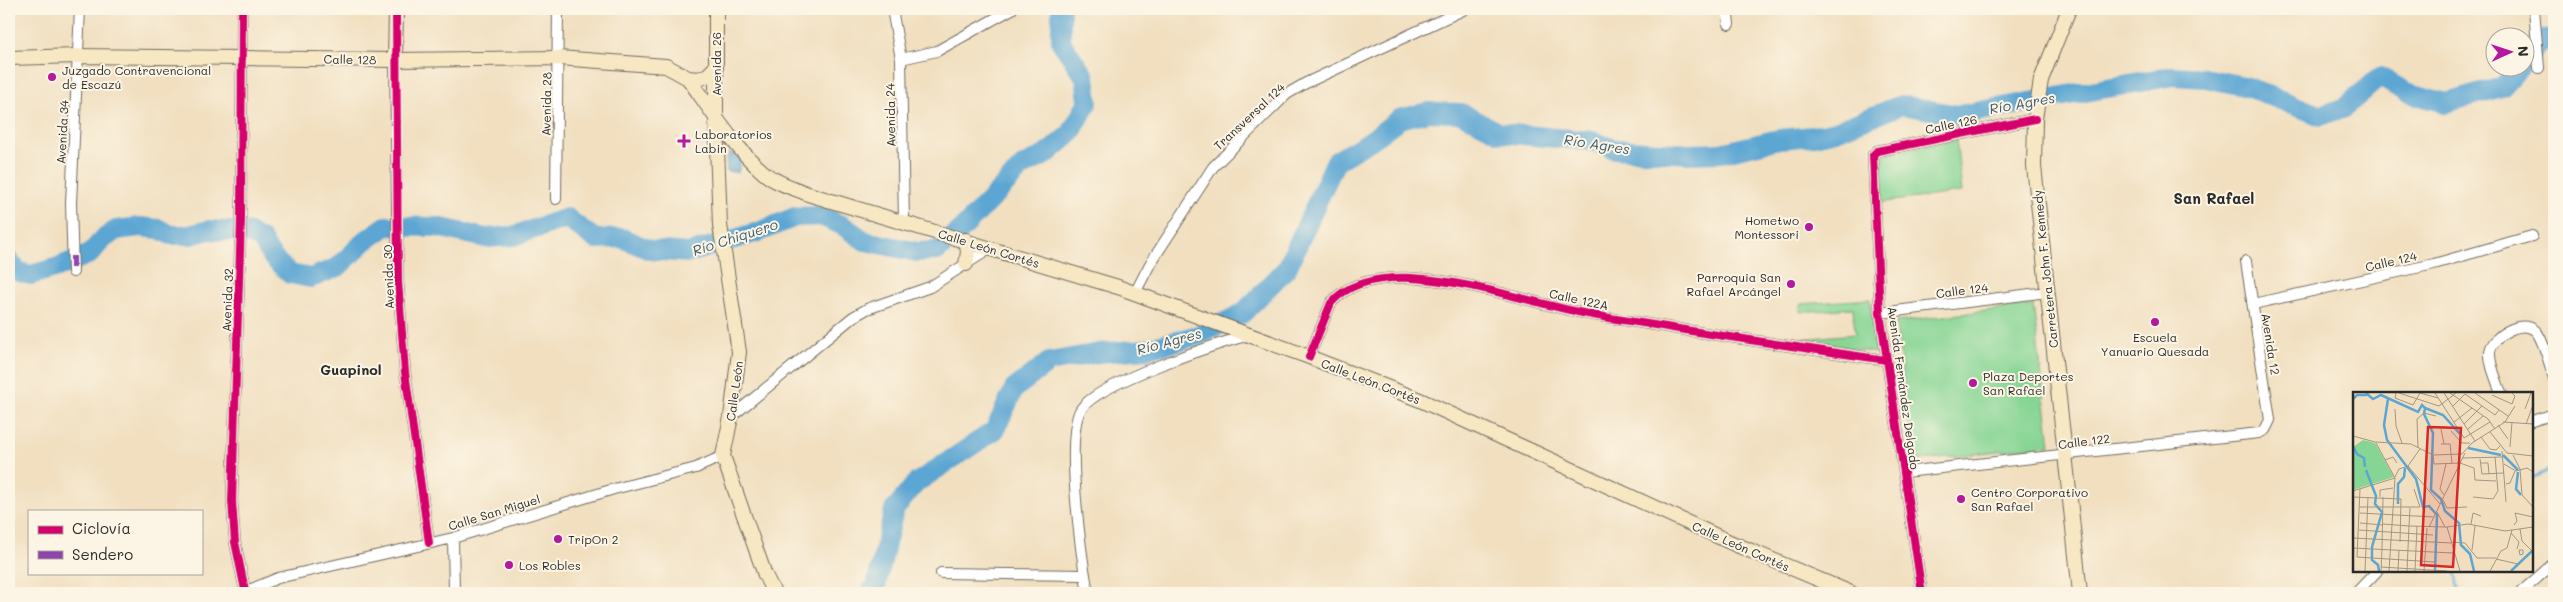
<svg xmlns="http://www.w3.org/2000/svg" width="2563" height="602" viewBox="0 0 2563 602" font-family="Mali,sans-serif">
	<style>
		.green { fill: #87d594; stroke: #598060 }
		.water { fill: #5ba6d3; stroke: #43687f }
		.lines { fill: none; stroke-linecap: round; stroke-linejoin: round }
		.stream { stroke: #5ba6d3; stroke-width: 3 }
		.river { stroke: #5ba6d3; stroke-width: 20 }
		.street-casing { stroke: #706a5f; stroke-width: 12 }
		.secondary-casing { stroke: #706a5f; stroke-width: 16 }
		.street { stroke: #fff; stroke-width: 10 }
		.secondary { stroke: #f7e8c3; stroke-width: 14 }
		.quiet { stroke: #8e44ad; stroke-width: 6; stroke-dasharray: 12 6; stroke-linecap: butt }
		.cycleway-casing { stroke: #fcf5e5; stroke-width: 11 }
		.cycleway { stroke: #d6006c; stroke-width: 8 }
		.poi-dot { fill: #b5179e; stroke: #fcf5e5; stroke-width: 2 }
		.labels { text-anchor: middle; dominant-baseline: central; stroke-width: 4; stroke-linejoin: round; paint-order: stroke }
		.street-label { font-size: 12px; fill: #2b2b2b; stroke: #fcf5e5 }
		.poi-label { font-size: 12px; fill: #2b2b2b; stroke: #fcf5e5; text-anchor: start }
		.water-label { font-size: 14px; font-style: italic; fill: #3e5c6e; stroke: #fcf5e5 }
		.neighbourhood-label { font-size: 14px; font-weight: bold; fill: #2b2b2b; stroke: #fcf5e5 }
		.quarter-label { font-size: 15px; font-weight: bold; fill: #2b2b2b; stroke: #fcf5e5 }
		.inset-river { fill: none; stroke: #5ba6d3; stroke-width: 2.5 }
		.inset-road { fill: none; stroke: #a29784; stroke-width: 1 }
		.view { fill: #d62828; fill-opacity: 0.15; stroke: #d62828; stroke-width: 2.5 }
		.inset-edge { fill: none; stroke: #2b2b2b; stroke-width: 2.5 }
	</style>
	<rect width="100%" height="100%" fill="#fcf5e5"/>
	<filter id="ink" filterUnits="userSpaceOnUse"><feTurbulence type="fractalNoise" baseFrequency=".02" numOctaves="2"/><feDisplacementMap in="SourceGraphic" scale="10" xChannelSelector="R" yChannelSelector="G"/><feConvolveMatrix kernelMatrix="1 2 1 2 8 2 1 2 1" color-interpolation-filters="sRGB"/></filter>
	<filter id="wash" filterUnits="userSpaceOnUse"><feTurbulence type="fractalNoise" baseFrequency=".0096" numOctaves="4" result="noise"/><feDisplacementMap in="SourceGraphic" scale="20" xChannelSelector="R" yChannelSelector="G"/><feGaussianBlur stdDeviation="1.12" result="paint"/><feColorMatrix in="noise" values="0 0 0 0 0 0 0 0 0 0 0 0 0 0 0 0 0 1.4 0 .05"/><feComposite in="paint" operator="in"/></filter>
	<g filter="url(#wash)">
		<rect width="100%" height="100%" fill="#f1dfc0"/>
		<path class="green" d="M 1956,140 L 1962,192 L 1878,203 L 1876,156 Z
			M 1870,299 L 1876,353 L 1800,339 L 1855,334 L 1853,308 L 1800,312 L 1800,304 Z
			M 2033,305 L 2050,445 L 1913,461 L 1896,322 Z"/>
		<path class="water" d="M 729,153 L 736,154 L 741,160 L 738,173 L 727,171 L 726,161 Z"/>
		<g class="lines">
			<path class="stream" d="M 2532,478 L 2554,468
				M 2455,571 L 2459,593"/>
			<path class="river" d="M 2526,60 L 2542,40 L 2554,39
				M 9,260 L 19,272 L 31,275 L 58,267 L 90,254 L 102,240 L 116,230 L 140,227 L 159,229 L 171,235 L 190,235 L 209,230 L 247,232 L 261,239 L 273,258 L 290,274 L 311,278 L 338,267 L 365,241 L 386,226 L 437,227 L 486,238 L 513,236 L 567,218 L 595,239 L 622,238 L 650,250 L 689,253 L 761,231 L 795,217 L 821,216 L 842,225 L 865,241 L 917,252 L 937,251 L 962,229 L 1023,166 L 1047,154 L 1071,133 L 1088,102 L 1085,77 L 1061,42 L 1061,9
				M 869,593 L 876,586 L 894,510 L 916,483 L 995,430 L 1014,389 L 1049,362 L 1099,353 L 1147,349 L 1199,335 L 1243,313 L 1287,268 L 1336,161 L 1370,141 L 1399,119 L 1428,112 L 1461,113 L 1500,133 L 1592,141 L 1615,149 L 1690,154 L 1721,153 L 1779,139 L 1814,136 L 1836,131 L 1901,105 L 1959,115 L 2173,76 L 2205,78 L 2248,87 L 2321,116 L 2345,107 L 2380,77 L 2406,92 L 2446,103 L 2502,87 L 2519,68"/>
		</g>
	</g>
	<g filter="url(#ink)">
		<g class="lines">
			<defs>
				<path id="street" d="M 242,9 L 241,219 L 232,501 L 235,542 L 245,590
					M 892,9 L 901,59 L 904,222
					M 1727,9 L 1729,24
					M 2534,9 L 2539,68
					M 901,59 L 937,51 L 1012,9
					M 395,60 L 398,281 L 405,372 L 429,543
					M 556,199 L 558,9
					M 73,272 L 71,203 L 80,9
					M 1135,293 L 1150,264 L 1213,167 L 1287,94 L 1306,83 L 1465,9
					M 2253,304 L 2434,264 L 2532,236
					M 1880,313 L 2047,292
					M 1309,357 L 1331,303 C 1350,281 1383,277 1411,278 C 1469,281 1523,300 1578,312 C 1609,319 1641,322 1672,328 C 1743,339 1814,350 1886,360
					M 2501,393 C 2497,381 2489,364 2490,352 C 2492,334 2527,316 2538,334 C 2546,347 2549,364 2554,378
					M 731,417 L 853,317 L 867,309 L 930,287 L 991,248
					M 2532,421 L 2554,414
					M 1905,472 L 2259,433 L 2265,430 L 2270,420 L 2246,261
					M 453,538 L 454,593
					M 941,573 L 1084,575
					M 242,593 L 278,578 L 453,538 L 614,489 L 696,468 L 723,456
					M 1088,593 C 1082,560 1064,435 1081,409 C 1098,383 1217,343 1250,335
					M 1922,593 L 1880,313 L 1873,155 L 1877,151 L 2035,119
					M 2356,593 L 2377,571
					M 2520,593 L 2554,563"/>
				<path id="secondary" d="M 716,9 L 716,120 L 720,225 L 739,352 L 731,417 L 723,456 L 765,575 L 774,593
					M 2069,9 L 2041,80 L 2035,119 L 2034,166 L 2080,593
					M 9,58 L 79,56 L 395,60 L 559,58 L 666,66 L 688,78 L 699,79 L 708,75 L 716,67
					M 395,60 L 396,9
					M 688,78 C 711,110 733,146 763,172 C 775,183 794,188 808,194 L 1118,287 L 1309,357 L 1420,400 L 1732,543 L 1851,593
					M 966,240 L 968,252 L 966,264"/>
			</defs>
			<use href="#street" class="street-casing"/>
			<use href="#secondary" class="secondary-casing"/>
			<use href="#street" class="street"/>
			<use href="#secondary" class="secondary"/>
			<path class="quiet" d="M 73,256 L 73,272"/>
			<defs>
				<path id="cycleway" d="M 242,9 L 241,219 L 232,501 L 235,542 L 245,590
					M 396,9 L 398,281 L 405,372 L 429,543
					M 1309,357 L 1331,303 C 1350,281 1383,277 1411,278 C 1469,281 1523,300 1578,312 C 1609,319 1641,322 1672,328 C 1743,339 1814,350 1886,360
					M 1922,593 L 1880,313 L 1873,155 L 1877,151 L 2035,119"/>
			</defs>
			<use href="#cycleway" class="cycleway-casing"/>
			<use href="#cycleway" class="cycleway"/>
		</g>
	</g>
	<g class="poi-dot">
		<circle cx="52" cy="77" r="5"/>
		<path d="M681.5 133.5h5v5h5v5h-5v5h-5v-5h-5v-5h5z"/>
		<circle cx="1809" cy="227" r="5"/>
		<circle cx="1791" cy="284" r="5"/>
		<circle cx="2155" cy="322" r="5"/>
		<circle cx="1973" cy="383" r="5"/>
		<circle cx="1961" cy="499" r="5"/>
		<circle cx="558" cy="539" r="5"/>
		<circle cx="509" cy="565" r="5"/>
	</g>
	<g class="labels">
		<g class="street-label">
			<text transform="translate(350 59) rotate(1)">Calle 128</text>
			<text transform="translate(716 64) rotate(-90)">Avenida 26</text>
			<text transform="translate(546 104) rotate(-89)">Avenida 28</text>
			<text transform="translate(890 115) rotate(-91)">Avenida 24</text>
			<text transform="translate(1249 116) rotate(-43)">Transversal 124</text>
			<text transform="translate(1951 124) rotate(-12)">Calle 126</text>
			<text transform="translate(62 132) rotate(-87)">Avenida 34</text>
			<text transform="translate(989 248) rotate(17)">Calle León Cortés</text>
			<text transform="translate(2391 261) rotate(-13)">Calle 124</text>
			<text transform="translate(2045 269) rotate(-96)">Carretera John F. Kennedy</text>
			<text transform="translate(388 277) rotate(-92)">Avenida 30</text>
			<text transform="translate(1962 290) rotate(-7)">Calle 124</text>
			<text transform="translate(1579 299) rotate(12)">Calle 122A</text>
			<text transform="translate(227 300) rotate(-88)">Avenida 32</text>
			<text transform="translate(2271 344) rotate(81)">Avenida 12</text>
			<text transform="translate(1371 381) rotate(21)">Calle León Cortés</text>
			<text transform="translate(1904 388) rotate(82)">Avenida Fernández Delgado</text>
			<text transform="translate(734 391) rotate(-82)">Calle León</text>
			<text transform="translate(2084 441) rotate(-7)">Calle 122</text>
			<text transform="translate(494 512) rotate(-17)">Calle San Miguel</text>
			<text transform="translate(1741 546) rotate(24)">Calle León Cortés</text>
		</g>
		<g class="poi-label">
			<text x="62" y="70">Juzgado Contravencional<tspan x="62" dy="14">de Escazú</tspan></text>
			<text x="695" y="134">Laboratorios<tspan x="695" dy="14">Labin</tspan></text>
			<text x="1799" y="220" text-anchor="end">Hometwo<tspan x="1799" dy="14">Montessori</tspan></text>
			<text x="1781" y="277" text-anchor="end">Parroquia San<tspan x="1781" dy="14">Rafael Arcángel</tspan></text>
			<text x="2155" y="337" text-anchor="middle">Escuela<tspan x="2155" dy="14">Yanuario Quesada</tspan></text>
			<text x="1983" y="376">Plaza Deportes<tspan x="1983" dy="14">San Rafael</tspan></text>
			<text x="1971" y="492">Centro Corporativo<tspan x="1971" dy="14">San Rafael</tspan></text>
			<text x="568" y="539">TripOn 2</text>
			<text x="519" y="565">Los Robles</text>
		</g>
		<g class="water-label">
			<text transform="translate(2022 103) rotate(-10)">Río Agres</text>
			<text transform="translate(1597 144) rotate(9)">Río Agres</text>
			<text transform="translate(735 237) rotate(-18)">Río Chiquero</text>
			<text transform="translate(1169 341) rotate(-15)">Río Agres</text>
		</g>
		<g class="neighbourhood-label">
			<text x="351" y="369">Guapinol</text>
		</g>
		<g class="quarter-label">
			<text x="2214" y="198">San Rafael</text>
		</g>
	</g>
	<g transform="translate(2353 392)">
		<rect width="180" height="180" fill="#f1dfc0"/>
		<path d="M 10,48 L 22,51 L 41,85 L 0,98 L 0,55 Z" fill="#87d594"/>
		<path class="inset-river" d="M 13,1 L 20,7 L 28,3 L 65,20 L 69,13 L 72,16 L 71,22 L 80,41 L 78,98 L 88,107 L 92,119 L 106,131 L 108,153 L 117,162 L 121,179M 0,7 L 4,3 L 14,3M 35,7 L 31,33 L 34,48 L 63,87 L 70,115 L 76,114 L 84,123 L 82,179M 72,16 L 90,23 L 107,42M 0,54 L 4,62 L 11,66 L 12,75M 115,56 L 148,63M 150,63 L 165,78M 13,78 L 23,104 L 22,112 L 29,120 L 19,155 L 19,168 L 25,173 L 26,179M 165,80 L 163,97 L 168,103M 45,112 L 45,92 L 51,85 L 52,76M 158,179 L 179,159"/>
		<path class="inset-road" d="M 43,1 L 42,6 L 60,13 L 67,1M 46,1 L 86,14 L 103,1M 67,1 L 85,6M 82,1 L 111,46 L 137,30M 91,1 L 122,49M 97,1 L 135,27 L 142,37M 122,1 L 155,24M 139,3 L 159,12 L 162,4 L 159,1M 100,14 L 112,2 L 142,23 L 146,18M 42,17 L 43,34 L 49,51M 172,17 L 178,1M 101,30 L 119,16M 150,30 L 180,32M 111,32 L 129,14M 173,32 L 180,13M 145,33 L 155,47M 88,37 L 91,52M 115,37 L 130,24M 98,39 L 109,51 L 117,51M 137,40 L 154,61 L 180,64M 0,44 L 22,50 L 58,52 L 80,63 L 109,62 L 119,51 L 152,30 L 162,14M 128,45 L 137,57 L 143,58 L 147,54M 23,51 L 42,86 L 36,179M 88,52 L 97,52 L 99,71M 157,55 L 159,30M 65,56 L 64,27 L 71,21 L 83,24M 149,59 L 153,110M 80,63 L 81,72 L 107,71M 160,63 L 167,77 L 169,103 L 180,115M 109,66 L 150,65M 127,67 L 129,82 L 151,81M 32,68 L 40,65 L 44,71M 107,71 L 121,76 L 122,88 L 143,89M 128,71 L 135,71 L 136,82M 151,72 L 163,79 L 174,76 L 180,80M 55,74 L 87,112M 55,74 L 67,57M 42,85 L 46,77 L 55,74M 153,92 L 157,91 L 162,79M 7,97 L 4,165 L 82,170M 61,97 L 67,115M 0,99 L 42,86M 91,103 L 87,97 L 93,72M 0,105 L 48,107 L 47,150M 27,105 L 27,98 L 40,96M 120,105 L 140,107 L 145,99 L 142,65M 90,108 L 94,116 L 114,115M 6,115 L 67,115M 84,120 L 92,135M 7,121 L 81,125M 7,131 L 30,133M 30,132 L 56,134 L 57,116M 118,132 L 120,121 L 128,124M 161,133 L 164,129 L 162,121 L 180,125M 76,135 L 112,61M 94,135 L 107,179M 167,137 L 169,149 L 180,160M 6,138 L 80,143M 158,141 L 166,150 L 164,157M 0,146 L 98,151M 98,150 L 112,151 L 124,166 L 143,166M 0,156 L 100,161M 29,157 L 30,105M 119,158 L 122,134M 166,158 L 170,158 L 170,162 L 167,163 ZM 143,167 L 165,172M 28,175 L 94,179M 12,179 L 15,105M 28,179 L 29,157M 45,179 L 46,158M 54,179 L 56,134 L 94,135 L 115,132 L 152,139 L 180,135M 62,179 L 64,134M 71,179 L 74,136M 137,179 L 148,159 L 154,156 L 159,138"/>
		<path class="view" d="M 75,35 L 108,36 L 100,175 L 68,173 Z"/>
		<rect width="180" height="180" class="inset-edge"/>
	</g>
	<rect width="2563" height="602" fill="none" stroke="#fcf5e5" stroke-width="30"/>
	<rect x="28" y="510" width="175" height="65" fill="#fcf5e5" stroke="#a8a49b"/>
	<rect x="38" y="526" width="25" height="8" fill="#d6006c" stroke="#a8a49b"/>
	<text x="72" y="534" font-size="15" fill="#2b2b2b">Ciclovía</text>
	<rect x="38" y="551" width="25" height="8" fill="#8e44ad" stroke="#a8a49b"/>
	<text x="72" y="560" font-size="15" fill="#2b2b2b">Sendero</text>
	<g transform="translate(2510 52) rotate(87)"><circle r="24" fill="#fcf5e5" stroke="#a8a49b"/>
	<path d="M0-4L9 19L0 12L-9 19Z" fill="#b5179e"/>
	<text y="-8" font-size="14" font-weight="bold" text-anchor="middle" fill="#2b2b2b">N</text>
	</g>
</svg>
